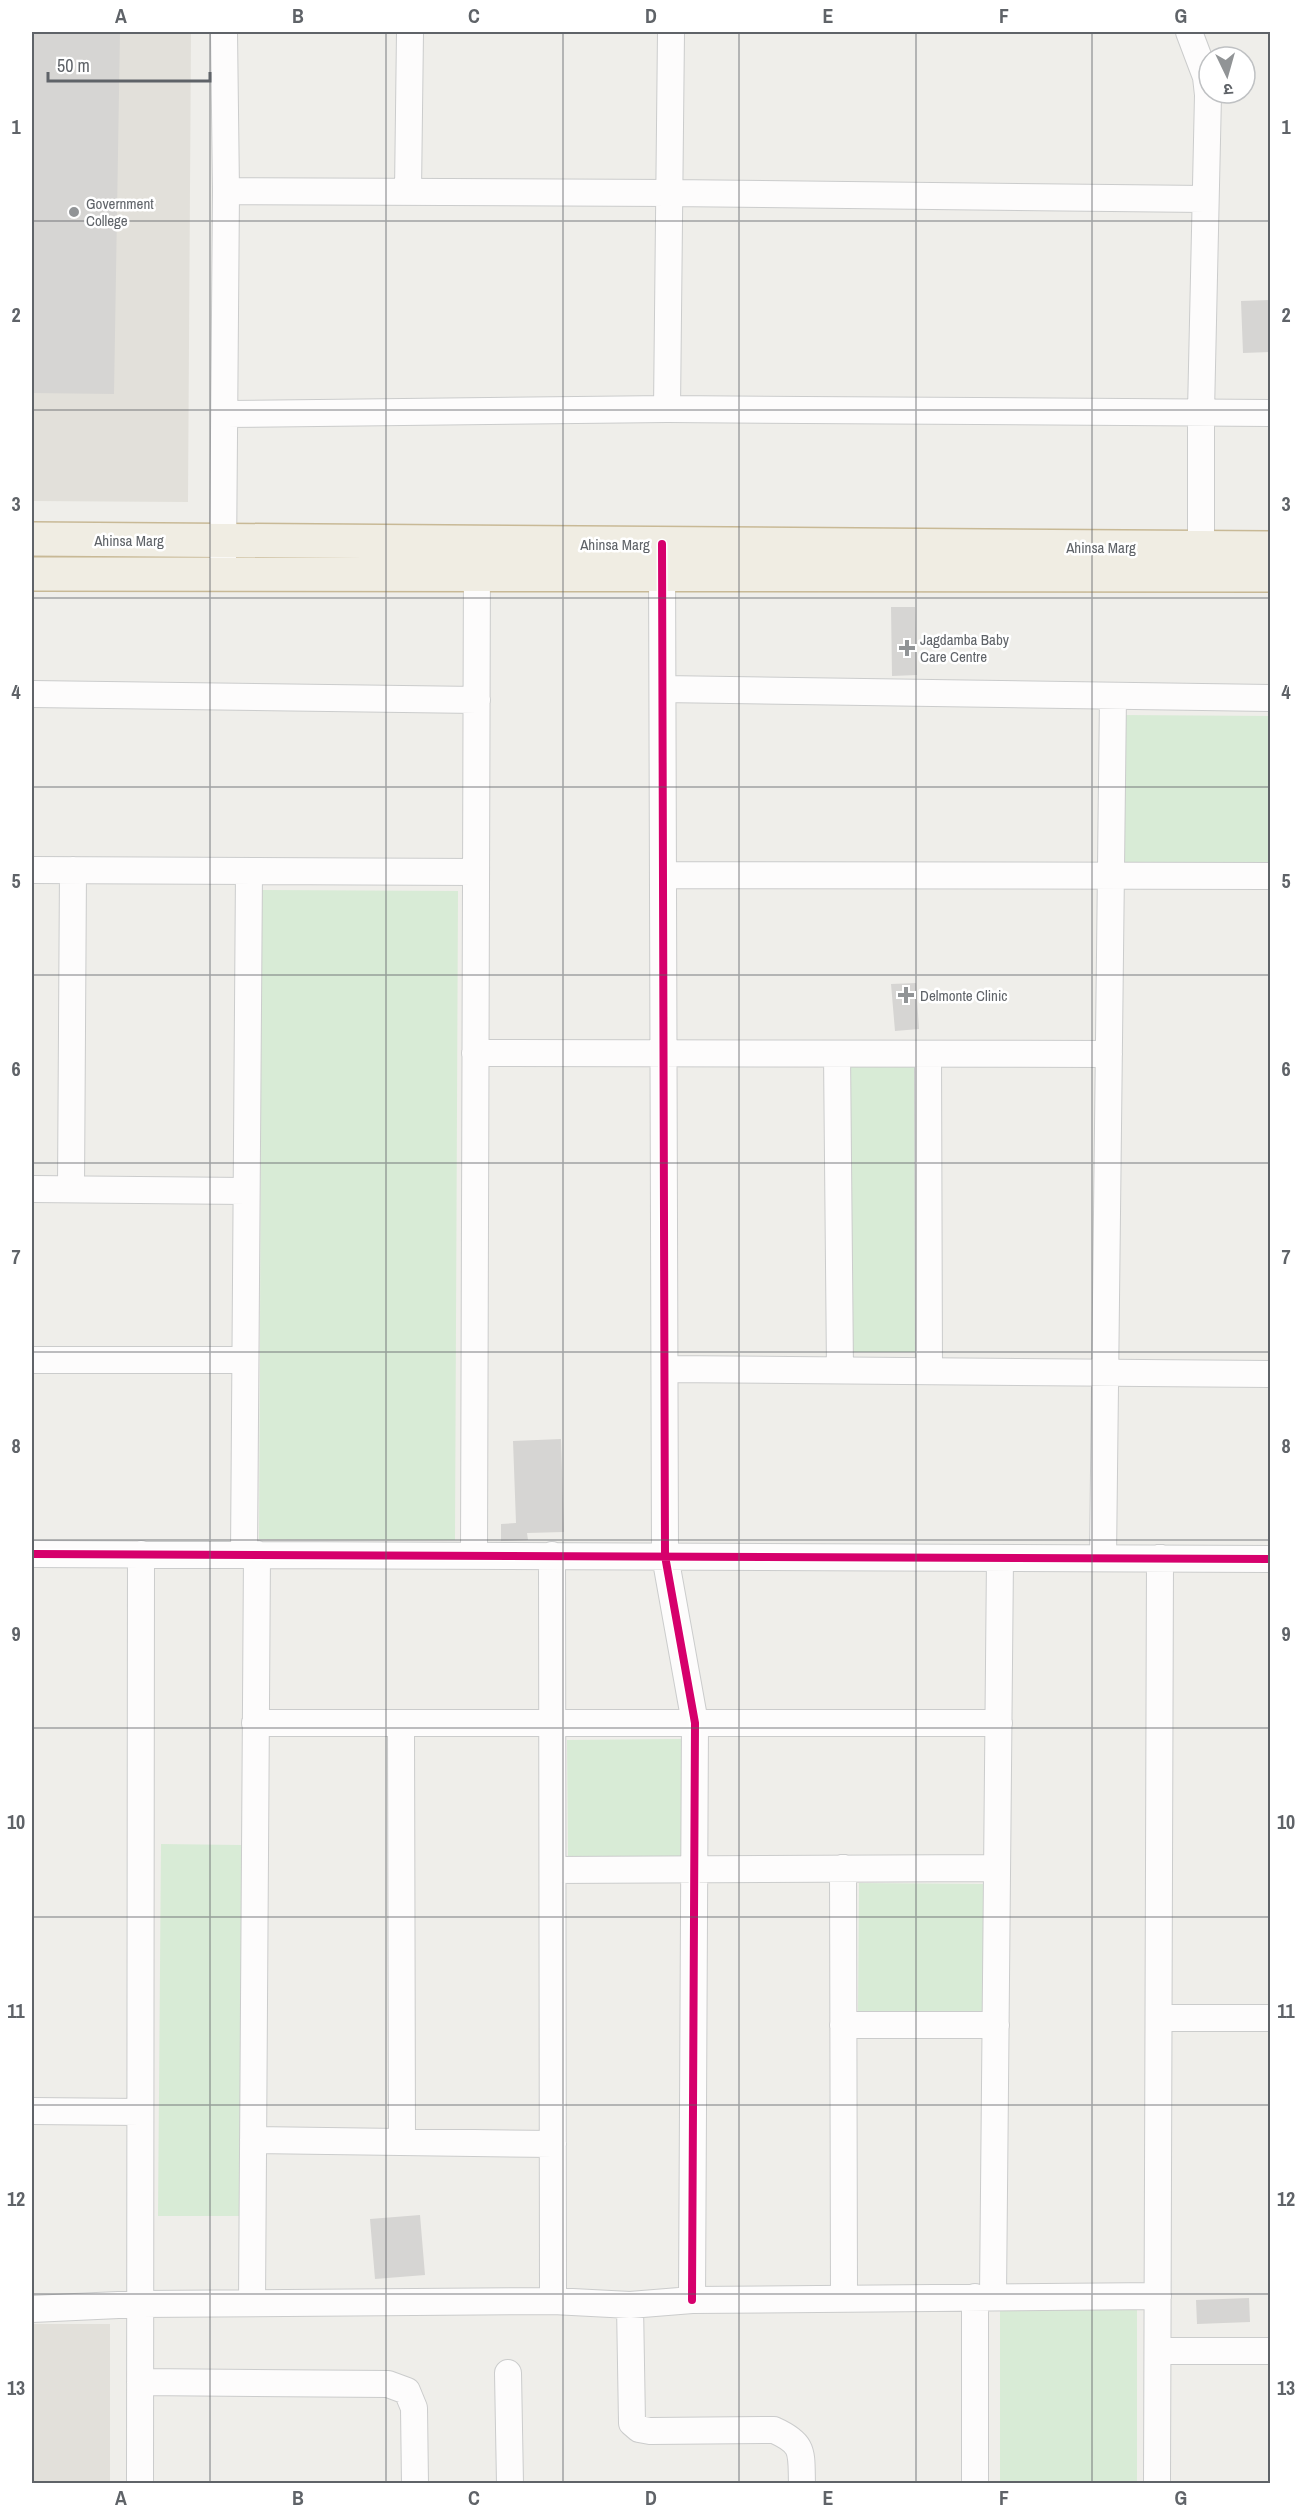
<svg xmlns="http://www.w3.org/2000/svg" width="1302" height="2515" viewBox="0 0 1302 2515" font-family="'Archivo Narrow','Noto Sans Devanagari',sans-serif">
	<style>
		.education { fill: #e2e0da }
		.green { fill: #d8ebd6 }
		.building { fill: #d6d5d3 }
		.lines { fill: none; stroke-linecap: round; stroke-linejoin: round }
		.minor-casing { stroke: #cbcccc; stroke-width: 28 }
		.highway-casing { stroke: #c8b996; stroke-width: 36 }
		.minor { stroke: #fdfcfc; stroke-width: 26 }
		.highway { stroke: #f0ede3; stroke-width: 33 }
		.cycleway-casing { stroke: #fff; stroke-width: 11 }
		.cycleway { stroke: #d6006c; stroke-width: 8 }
		.grid { fill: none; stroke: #5f6368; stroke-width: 1.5; stroke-opacity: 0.55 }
		.poi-dot { fill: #919496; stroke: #fff; stroke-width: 2 }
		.labels { text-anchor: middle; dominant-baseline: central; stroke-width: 5; stroke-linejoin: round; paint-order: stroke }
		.poi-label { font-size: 15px; fill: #5f6368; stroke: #fff; text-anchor: start }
		.street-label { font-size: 15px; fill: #5f6368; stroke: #fff }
		.neatline { fill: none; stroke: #5f6368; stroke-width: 2 }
		.grid-label { font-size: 20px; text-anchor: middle; font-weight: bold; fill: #5f6368 }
	</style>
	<rect width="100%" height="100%" fill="#efeeea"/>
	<path class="education" d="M 32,32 L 191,32 L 188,502 L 32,501 Z
		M 32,2324 L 110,2324 L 110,2483 L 32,2483 Z"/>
	<path class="green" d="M 1123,715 L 1270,716 L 1270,867 L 1122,866 Z
		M 262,890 L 458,891 L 455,1540 L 259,1539 Z
		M 849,1063 L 918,1063 L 917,1352 L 848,1352 Z
		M 681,1739 L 682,1858 L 568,1858 L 567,1740 Z
		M 161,1844 L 242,1845 L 240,2216 L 158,2216 Z
		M 859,1883 L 987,1884 L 985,2016 L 858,2014 Z
		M 1137,2307 L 1137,2483 L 1000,2483 L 1000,2308 Z"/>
	<path class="building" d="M 32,32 L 120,32 L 114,394 L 32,393 Z
		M 1270,300 L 1270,352 L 1243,353 L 1241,301 Z
		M 891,607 L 915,607 L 917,675 L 892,676 Z
		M 916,983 L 919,1029 L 895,1031 L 891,984 Z
		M 561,1439 L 564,1532 L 527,1533 L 528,1540 L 501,1541 L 501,1524 L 516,1523 L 513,1441 Z
		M 420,2215 L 425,2275 L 375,2279 L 370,2219 Z
		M 1249,2298 L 1250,2322 L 1197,2324 L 1196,2300 Z"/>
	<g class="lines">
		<defs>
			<path id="minor" d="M 1189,32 L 1206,77 L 1208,95 L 1201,412 L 1201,566
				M 226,191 L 669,193 L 1205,199
				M 408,191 L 410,32
				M 667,409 L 671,32
				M 226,414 L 667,409 L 1270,413
				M 662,557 L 665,1556 L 695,1723 L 692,2300
				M 223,559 L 226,191 L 224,32
				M 663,689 L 1270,698
				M 32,694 L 477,700
				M 32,870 L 476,872
				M 663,875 L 1270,876
				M 475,1053 L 1109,1054
				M 837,1054 L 840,1370
				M 928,1054 L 929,1371
				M 32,1189 L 246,1191
				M 71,1189 L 73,870
				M 32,1360 L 245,1360
				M 665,1369 L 1270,1374
				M 32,1554 L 1270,1559
				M 244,1554 L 249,871
				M 474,1555 L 477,555
				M 552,1555 L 553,2301
				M 1103,1558 L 1113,696
				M 255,1723 L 999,1723
				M 401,1723 L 402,2142
				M 843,1868 L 844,2298
				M 553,1870 L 997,1868
				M 1159,2018 L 1270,2018
				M 843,2025 L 996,2025
				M 32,2111 L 140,2112
				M 253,2140 L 553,2144
				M 975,2297 L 975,2484
				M 993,2297 L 1000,1558
				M 252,2303 L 257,1554
				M 630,2305 L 632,2423 L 639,2429 L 650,2431 L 774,2430 C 805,2444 801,2452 802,2484
				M 32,2309 L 140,2304 L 553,2301 L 630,2305 L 692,2300 L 1158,2296
				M 1158,2351 L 1270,2351
				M 508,2373 L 510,2484
				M 140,2382 L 388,2384 L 407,2391 L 414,2408 L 415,2484
				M 140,2484 L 141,1554
				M 1157,2484 L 1160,1558"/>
			<path id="highway" d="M 32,539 L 1270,548
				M 32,574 L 1270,575"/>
		</defs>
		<use href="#minor" class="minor-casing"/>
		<use href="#highway" class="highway-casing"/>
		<use href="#minor" class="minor"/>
		<use href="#highway" class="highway"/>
		<defs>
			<path id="cycleway" d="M 662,544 L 665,1556 L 695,1723 L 692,2300
				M 32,1554 L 1270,1559"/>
		</defs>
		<use href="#cycleway" class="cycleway-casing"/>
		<use href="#cycleway" class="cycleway"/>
	</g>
	<path class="grid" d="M 210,32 L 210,2484M 386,32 L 386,2484M 563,32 L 563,2484M 739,32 L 739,2484M 916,32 L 916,2484M 1092,32 L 1092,2484M 32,221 L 1270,221M 32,410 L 1270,410M 32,598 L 1270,598M 32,787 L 1270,787M 32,975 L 1270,975M 32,1163 L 1270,1163M 32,1352 L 1270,1352M 32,1540 L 1270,1540M 32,1728 L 1270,1728M 32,1917 L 1270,1917M 32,2105 L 1270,2105M 32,2294 L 1270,2294"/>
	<g class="poi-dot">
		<circle cx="74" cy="212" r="6"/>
		<path d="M904 639h6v6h6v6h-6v6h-6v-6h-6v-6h6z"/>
		<path d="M903 986h6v6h6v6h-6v6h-6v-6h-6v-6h6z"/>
	</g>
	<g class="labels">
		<g class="poi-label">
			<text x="86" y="203">Government<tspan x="86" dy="17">College</tspan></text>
			<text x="920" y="639">Jagdamba Baby<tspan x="920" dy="17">Care Centre</tspan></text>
			<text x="920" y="995">Delmonte Clinic</text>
		</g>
		<g class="street-label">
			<text x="129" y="540">Ahinsa Marg</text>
			<text x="615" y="544">Ahinsa Marg</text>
			<text x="1101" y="547">Ahinsa Marg</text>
		</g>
	</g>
	<rect width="1302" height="2515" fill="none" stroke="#ffffff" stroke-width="66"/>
	<g transform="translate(1227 75) rotate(175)"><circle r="28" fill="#ffffff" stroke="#bfc1c3" stroke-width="1.5"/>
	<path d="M0-4.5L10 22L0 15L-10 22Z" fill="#919496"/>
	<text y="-9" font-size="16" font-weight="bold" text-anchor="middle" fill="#5f6368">उ</text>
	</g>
	<path d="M48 72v9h162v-9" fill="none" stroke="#5f6368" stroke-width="3"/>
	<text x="57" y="72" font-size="18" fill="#5f6368" stroke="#ffffff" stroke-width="4.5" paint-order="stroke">50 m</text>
	<rect x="33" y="33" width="1236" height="2449" class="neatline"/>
	<g class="grid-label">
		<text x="121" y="23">A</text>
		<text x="298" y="23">B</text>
		<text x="474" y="23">C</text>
		<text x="651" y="23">D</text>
		<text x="828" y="23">E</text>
		<text x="1004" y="23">F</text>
		<text x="1181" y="23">G</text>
		<text x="16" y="134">1</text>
		<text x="1286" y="134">1</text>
		<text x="16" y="322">2</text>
		<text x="1286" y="322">2</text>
		<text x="16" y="511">3</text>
		<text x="1286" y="511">3</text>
		<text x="16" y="699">4</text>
		<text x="1286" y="699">4</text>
		<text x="16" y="888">5</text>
		<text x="1286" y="888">5</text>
		<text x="16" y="1076">6</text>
		<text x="1286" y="1076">6</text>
		<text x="16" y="1264">7</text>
		<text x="1286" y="1264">7</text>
		<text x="16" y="1453">8</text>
		<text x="1286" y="1453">8</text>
		<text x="16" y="1641">9</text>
		<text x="1286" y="1641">9</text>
		<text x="16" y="1829">10</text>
		<text x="1286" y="1829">10</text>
		<text x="16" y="2018">11</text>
		<text x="1286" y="2018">11</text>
		<text x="16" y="2206">12</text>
		<text x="1286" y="2206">12</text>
		<text x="16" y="2395">13</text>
		<text x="1286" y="2395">13</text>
		<text x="121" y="2505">A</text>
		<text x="298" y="2505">B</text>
		<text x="474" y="2505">C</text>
		<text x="651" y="2505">D</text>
		<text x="828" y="2505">E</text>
		<text x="1004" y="2505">F</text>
		<text x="1181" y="2505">G</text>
	</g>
</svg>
